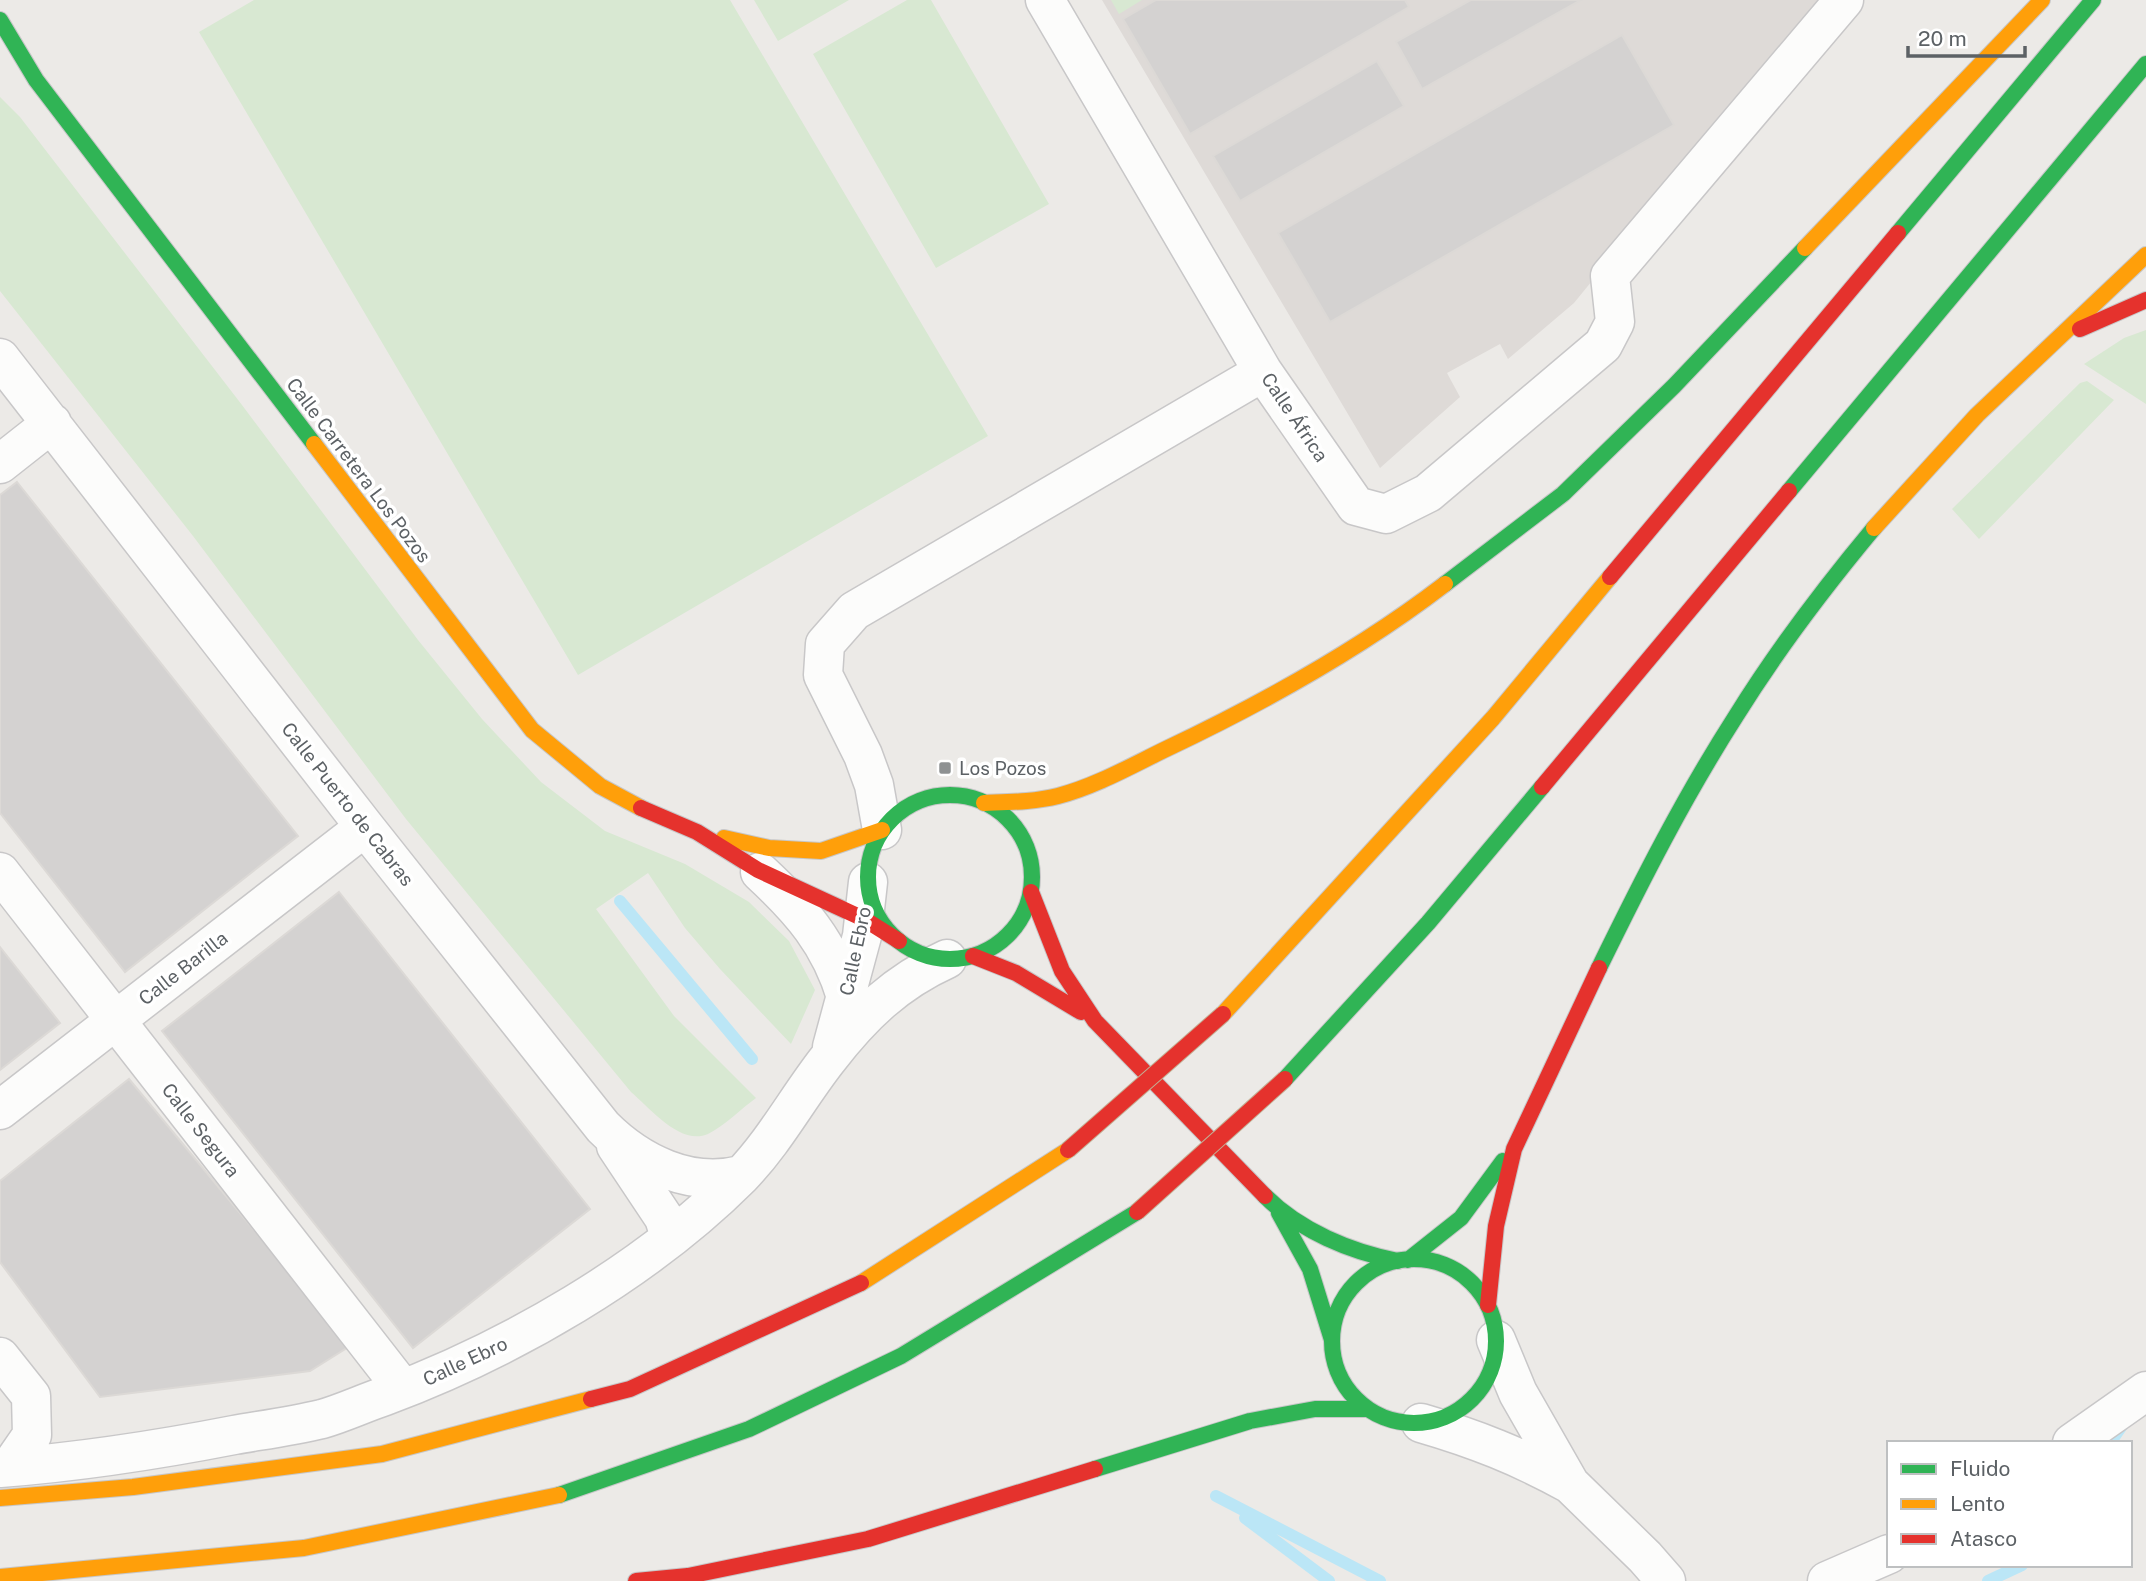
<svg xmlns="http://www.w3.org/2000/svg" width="2146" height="1581" viewBox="0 0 2146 1581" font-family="'Public Sans',sans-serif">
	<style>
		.education { fill: #dedad7 }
		.green { fill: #d8e8d2 }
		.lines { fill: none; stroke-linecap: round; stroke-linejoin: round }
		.stream { stroke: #bbe6f6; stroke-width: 12 }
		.building { fill: #d4d2d1; stroke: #dcd9d6; stroke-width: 2 }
		.street-casing { stroke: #c8c7c8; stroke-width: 41 }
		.fast-casing { stroke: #c7c7c8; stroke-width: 18 }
		.slow-casing { stroke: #c7c7c8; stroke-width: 18 }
		.jam-casing { stroke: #c7c7c8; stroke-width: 18 }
		.street { stroke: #fcfcfb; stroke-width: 38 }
		.fast { stroke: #30b455; stroke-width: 16 }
		.slow { stroke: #ff9f0a; stroke-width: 16 }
		.jam { stroke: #e5322d; stroke-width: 16 }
		.jam-bridge-casing { stroke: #c3ae94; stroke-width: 18; stroke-linecap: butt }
		.jam-bridge { stroke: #e5322d; stroke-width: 16 }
		.poi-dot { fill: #8e9192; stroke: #fff; stroke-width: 2.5 }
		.labels { text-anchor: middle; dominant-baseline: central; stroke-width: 7; stroke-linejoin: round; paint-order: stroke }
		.street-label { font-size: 19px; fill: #5c6165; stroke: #fff }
		.poi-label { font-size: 19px; fill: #5c6165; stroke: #fff; text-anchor: start }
	</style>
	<rect width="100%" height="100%" fill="#eceae7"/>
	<path class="education" d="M 1102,0 L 1821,0 L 1574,303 L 1508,359 L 1500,344 L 1447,373 L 1460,397 L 1380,468 Z"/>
	<path class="green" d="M 254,0 L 730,0 L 988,436 L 578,675 L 199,32 Z
		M 754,0 L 849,0 L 778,41 Z
		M 907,0 L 931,0 L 1049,204 L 936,268 L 813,54 Z
		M 1111,0 L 1142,0 L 1119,14 Z
		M 0,97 L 20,117 L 242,405 L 418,640 L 482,719 L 541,782 L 605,831 L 685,864 L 749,902 L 789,941 L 815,990 L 791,1044 L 720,969 L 685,928 L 648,873 L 596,909 L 674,1016 L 756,1098 C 742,1108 723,1127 708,1134 C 680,1146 650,1108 631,1092 L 406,819 L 193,536 L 0,291 Z
		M 2146,330 L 2146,404 L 2084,364 L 2124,338 Z
		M 2087,381 L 2114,400 L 1979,539 L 1952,509 L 2080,383 Z"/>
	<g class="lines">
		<path class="stream" d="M 620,901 L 752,1059
			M 2110,1443 L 2123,1424
			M 1216,1496 L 1380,1581
			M 1245,1518 L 1329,1581
			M 1988,1581 L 2022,1565"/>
	</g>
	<path class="building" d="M 1156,0 L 1405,0 L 1409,7 L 1190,134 L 1123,19 Z
		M 1471,0 L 1581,0 L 1422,89 L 1396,42 Z
		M 1622,35 L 1674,125 L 1330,322 L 1278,233 Z
		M 1377,61 L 1404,106 L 1240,201 L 1213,156 Z
		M 17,482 L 298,836 L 125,972 L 0,813 L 0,495 Z
		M 339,892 L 590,1209 L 413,1348 L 162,1031 Z
		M 0,947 L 60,1023 L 0,1070 Z
		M 129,1079 L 350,1346 L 310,1371 L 100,1397 L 0,1262 L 0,1181 Z"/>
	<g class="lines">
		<defs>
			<path id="street" d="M 1045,0 L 1263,372 L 1356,506 L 1386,514 L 1428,493 L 1603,345 L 1615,322 L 1610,276 L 1844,0
				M 0,358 L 365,827 L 603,1127 C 639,1163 690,1188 741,1175
				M 0,464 L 52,423
				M 882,830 L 874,785 L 863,755 L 823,675 L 825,644 L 854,611 L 1263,372
				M 0,872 L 403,1389
				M 760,872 C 801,910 830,943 846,997
				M 832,1047 L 862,936 L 868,882
				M 0,1110 L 365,827
				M 616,1146 L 664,1218 L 670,1237
				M 0,1357 L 31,1396 L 32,1435 L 10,1467
				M 1421,1423 C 1476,1439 1519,1456 1570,1484 L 1518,1393 L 1496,1340
				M 2072,1443 L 2146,1391
				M 0,1468 C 78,1462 157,1450 234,1435 C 263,1430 293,1426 322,1419 C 343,1413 364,1403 385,1396 C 511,1349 646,1271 741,1176 C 775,1141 798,1097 828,1059 C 862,1015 896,982 947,959
				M 1570,1484 L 1645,1557 L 1666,1581
				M 1827,1581 L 1889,1554"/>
			<path id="fast" d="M 0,20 L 36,80 L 314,444
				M 1898,233 L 2093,0
				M 1789,491 L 2146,64
				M 1445,584 L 1563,494 L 1674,386 L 1805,248
				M868 877a82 82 0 1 1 164 0a82 82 0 1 1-164 0Z
				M 1599,968 C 1641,882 1684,797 1736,716 C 1777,650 1824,588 1874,528
				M 1285,1079 L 1428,923 L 1542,787
				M 1265,1196 C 1300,1231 1351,1252 1398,1261
				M 1279,1213 L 1310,1269 L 1332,1340
				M1332 1341a82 82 0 1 1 164 0a82 82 0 1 1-164 0Z
				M 1408,1260 L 1461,1218 L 1503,1161
				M 1095,1469 L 1250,1421 L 1315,1409 L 1367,1409
				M 559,1495 L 749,1429 L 901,1356 L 1137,1212"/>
			<path id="slow" d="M 1805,248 L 2042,0
				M 314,444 L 532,730 L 600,786 L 641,808
				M 1874,528 L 1977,415 L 2146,255
				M 984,803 C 1009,802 1034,802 1058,796 C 1096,786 1131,766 1166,749 C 1263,703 1359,650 1445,584
				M 724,838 L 769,848 L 821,851 L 882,830
				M 1223,1014 L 1493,718 L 1610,577
				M 861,1283 L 1068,1150
				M 0,1498 L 133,1487 L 382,1454 L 591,1399
				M 0,1577 L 304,1548 L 559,1495"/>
			<path id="jam" d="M 2080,329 L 2146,300
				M 1610,577 L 1898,233
				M 1542,787 L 1789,491
				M 641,808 L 697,832 L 758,870 L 864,919 L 899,941
				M 1031,892 L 1062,971 L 1095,1021 L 1265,1196
				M 973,956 L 1016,973 L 1081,1012
				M 1488,1305 L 1496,1226 L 1514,1149 L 1599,968
				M 591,1399 L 630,1389 L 861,1283
				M 636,1581 L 688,1576 L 868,1539 L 1095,1469"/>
		</defs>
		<use href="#street" class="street-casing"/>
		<use href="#fast" class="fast-casing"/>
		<use href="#slow" class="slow-casing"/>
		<use href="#jam" class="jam-casing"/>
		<use href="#street" class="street"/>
		<use href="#fast" class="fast"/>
		<use href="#slow" class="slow"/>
		<use href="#jam" class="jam"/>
		<defs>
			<path id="jam-bridge" d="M 1068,1150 L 1223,1014
				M 1137,1212 L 1285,1079"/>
		</defs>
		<use href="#jam-bridge" class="jam-bridge-casing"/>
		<use href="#jam-bridge" class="jam-bridge"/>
	</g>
	<rect class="poi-dot" x="938" y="761" width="14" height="14" rx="3.5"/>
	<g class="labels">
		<g class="street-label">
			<text transform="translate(1295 417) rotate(56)">Calle África</text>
			<text transform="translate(359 470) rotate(53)">Calle Carretera Los Pozos</text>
			<text transform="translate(348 804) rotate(52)">Calle Puerto de Cabras</text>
			<text transform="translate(855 951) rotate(-78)">Calle Ebro</text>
			<text transform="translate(183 968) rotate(-38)">Calle Barilla</text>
			<text transform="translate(201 1130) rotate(52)">Calle Segura</text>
			<text transform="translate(465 1361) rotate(-25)">Calle Ebro</text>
		</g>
		<g class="poi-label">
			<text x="959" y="768">Los Pozos</text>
		</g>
	</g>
	<rect x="1887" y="1441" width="245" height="126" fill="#ffffff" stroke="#bec0c1" stroke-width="2"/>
	<rect x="1901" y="1464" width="35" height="10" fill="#30b455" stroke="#bec0c1" stroke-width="2"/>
	<text x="1950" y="1476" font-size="21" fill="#5c6165">Fluido</text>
	<rect x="1901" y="1499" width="35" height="10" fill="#ff9f0a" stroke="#bec0c1" stroke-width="2"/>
	<text x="1950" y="1511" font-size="21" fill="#5c6165">Lento</text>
	<rect x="1901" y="1534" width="35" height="10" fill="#e5322d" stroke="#bec0c1" stroke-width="2"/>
	<text x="1950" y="1546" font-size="21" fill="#5c6165">Atasco</text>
	<path d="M1908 46v10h117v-10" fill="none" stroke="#5c6165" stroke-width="3.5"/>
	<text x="1918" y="46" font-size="21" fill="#5c6165" stroke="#ffffff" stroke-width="5" paint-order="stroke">20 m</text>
</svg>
